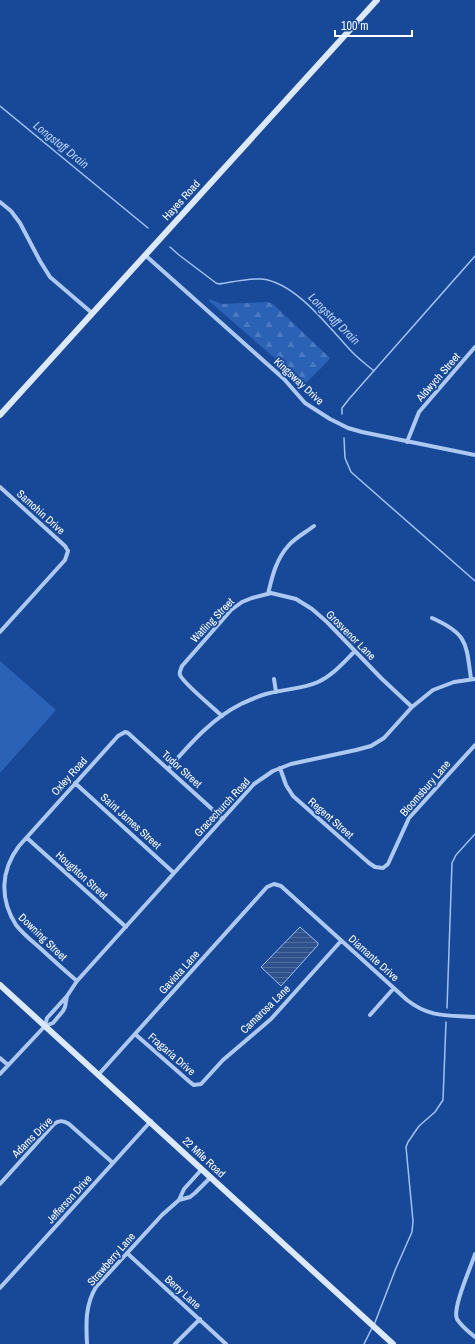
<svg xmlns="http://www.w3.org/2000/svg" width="475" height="1344" viewBox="0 0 475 1344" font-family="'Archivo Narrow',sans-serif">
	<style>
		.grass { fill: #2c62b6 }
		.forest { fill: url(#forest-firs) }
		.water { fill: url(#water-rules); stroke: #a0c2f3 }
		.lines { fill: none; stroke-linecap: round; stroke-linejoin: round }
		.stream { stroke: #a0c2f3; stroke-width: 1.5 }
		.street { stroke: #adc8f1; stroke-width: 4 }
		.secondary { stroke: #dce8fc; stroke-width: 6 }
		.labels { text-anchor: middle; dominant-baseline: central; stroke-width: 3.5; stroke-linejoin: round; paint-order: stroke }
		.street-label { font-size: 11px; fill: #fff; stroke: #184999 }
		.water-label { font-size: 12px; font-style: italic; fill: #bad2f8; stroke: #184999 }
	</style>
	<defs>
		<pattern id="forest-firs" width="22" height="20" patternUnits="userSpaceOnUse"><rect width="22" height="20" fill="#2c62b6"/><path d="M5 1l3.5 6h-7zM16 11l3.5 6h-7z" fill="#4c7ac1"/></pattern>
		<pattern id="water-rules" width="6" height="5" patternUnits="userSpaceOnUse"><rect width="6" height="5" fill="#2f528d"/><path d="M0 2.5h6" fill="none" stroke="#4e6c9e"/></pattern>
	</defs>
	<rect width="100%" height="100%" fill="#184999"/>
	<path class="grass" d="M 0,661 L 56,710 L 0,773 Z"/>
	<path class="forest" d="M 209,299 L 222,304 L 268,302 L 273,304 L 330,358 L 328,361 L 303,386 L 302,386 L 295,378 L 278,361 L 209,301 Z"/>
	<path class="water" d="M 300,927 L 318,943 L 318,945 L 281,986 L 261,967 Z"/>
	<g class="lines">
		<path class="stream" d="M 0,106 L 148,228
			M 170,247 L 179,255 L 216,283 L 219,284 C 233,282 248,278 262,279 C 297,283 330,329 353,353 C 360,360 367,365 374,371
			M 342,414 L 342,408 L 349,399 L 475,256
			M 344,438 L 345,458 L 351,472 L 475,581
			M 447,1008 L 452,863 L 456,855 L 475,834
			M 374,1325 L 396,1268 L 412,1232 L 413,1221 L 406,1147 L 408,1142 L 419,1126 L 435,1112 L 443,1100 L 446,1022
			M 364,1344 L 372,1328"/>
		<path class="street" d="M 0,202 L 11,211 L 20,223 L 40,261 L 50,277 L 92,313
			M 145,255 L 284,379 L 305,403 L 330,419 L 348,428 L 362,432 L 475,455
			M 407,442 L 419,412 L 475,347
			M 0,487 L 65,546 L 68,551 L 65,560 L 0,632
			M 268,594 C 272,577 276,559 289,545 C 295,538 306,532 314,526
			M 432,618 C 468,634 466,643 471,679
			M 274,679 L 276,692
			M 222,716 C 214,708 184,684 180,675 C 179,672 181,669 182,666 L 231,610 L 242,602 L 252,598 L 271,593 L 296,599 L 312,609 L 327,622 L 381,678 L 412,707
			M 280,768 L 286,785 L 293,796 L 369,863 L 375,867 L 383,868 L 388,864 L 409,818 L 475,745
			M 168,769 C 190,744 211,719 241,704 C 250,700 260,695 270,693 C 285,689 303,689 318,682 C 333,675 344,662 355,651
			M 75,783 L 174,873
			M 27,838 L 126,927
			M 77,981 C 64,970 52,959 40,948 C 32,941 23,934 16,925 C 0,900 0,871 19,846 L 118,736 L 125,732 L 128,733 L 223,819
			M 370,1015 L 394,988
			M 45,1026 L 47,1018 L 67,996
			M 135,1034 L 191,1083 L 194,1085 L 201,1084 L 223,1060 L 271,1019 L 341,941
			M 0,1058 L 8,1065
			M 0,1074 L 45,1026 L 53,1023 L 63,1011 L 65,1007 L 67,996 L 77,981 L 254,784 L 273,771 L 291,764 L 356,750 L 371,746 L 384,738 L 412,707 L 433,690 L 454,682 L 475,679
			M 99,1074 L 267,887 L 274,884 L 281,886 L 407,1000 C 430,1018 447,1015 475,1017
			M 0,1184 L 54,1124 C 59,1120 63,1120 69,1124 L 113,1163
			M 179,1200 L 184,1189 L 202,1169
			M 127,1253 L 226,1344
			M 475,1254 C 471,1267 452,1308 457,1319 C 461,1326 469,1332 475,1337
			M 0,1288 L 151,1121
			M 87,1344 C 86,1324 85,1305 96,1287 L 162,1215 L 179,1200 L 190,1197 L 195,1193 L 211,1177
			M 175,1344 L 200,1319"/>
		<path class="secondary" d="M 0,415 L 377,0
			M 0,985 L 393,1344"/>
	</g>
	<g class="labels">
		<g class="street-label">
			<text transform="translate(181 200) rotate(-48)">Hayes Road</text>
			<text transform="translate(438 377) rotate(-49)">Aldwych Street</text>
			<text transform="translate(299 381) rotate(43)">Kingsway Drive</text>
			<text transform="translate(41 512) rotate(42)">Samohin Drive</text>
			<text transform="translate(212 620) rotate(-46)">Watling Street</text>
			<text transform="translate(351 635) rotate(45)">Grosvenor Lane</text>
			<text transform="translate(182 769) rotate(42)">Tudor Street</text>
			<text transform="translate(69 776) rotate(-48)">Oxley Road</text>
			<text transform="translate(425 788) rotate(-49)">Bloomsbury Lane</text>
			<text transform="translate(222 807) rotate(-47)">Gracechurch Road</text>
			<text transform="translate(331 818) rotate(41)">Regent Street</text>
			<text transform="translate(131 821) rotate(42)">Saint James Street</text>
			<text transform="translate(82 875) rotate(42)">Houghton Street</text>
			<text transform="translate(43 937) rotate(44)">Downing Street</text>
			<text transform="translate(374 958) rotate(42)">Diamante Drive</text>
			<text transform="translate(179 972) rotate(-48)">Gaviota Lane</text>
			<text transform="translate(265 1009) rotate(-44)">Camarosa Lane</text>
			<text transform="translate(172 1054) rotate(41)">Fragaria Drive</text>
			<text transform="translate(32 1137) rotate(-45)">Adams Drive</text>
			<text transform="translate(204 1157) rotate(43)">22 Mile Road</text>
			<text transform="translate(69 1199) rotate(-48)">Jefferson Drive</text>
			<text transform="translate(111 1259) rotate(-49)">Strawberry Lane</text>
			<text transform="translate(183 1292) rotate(42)">Berry Lane</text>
		</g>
		<g class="water-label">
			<text transform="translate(61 145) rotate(39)">Longstaff Drain</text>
			<text transform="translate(334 319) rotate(45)">Longstaff Drain</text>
		</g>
	</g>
	<path d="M335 30v6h77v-6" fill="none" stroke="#ffffff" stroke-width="2"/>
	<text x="341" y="30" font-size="12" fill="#ffffff" stroke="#184999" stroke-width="3" paint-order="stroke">100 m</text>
</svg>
